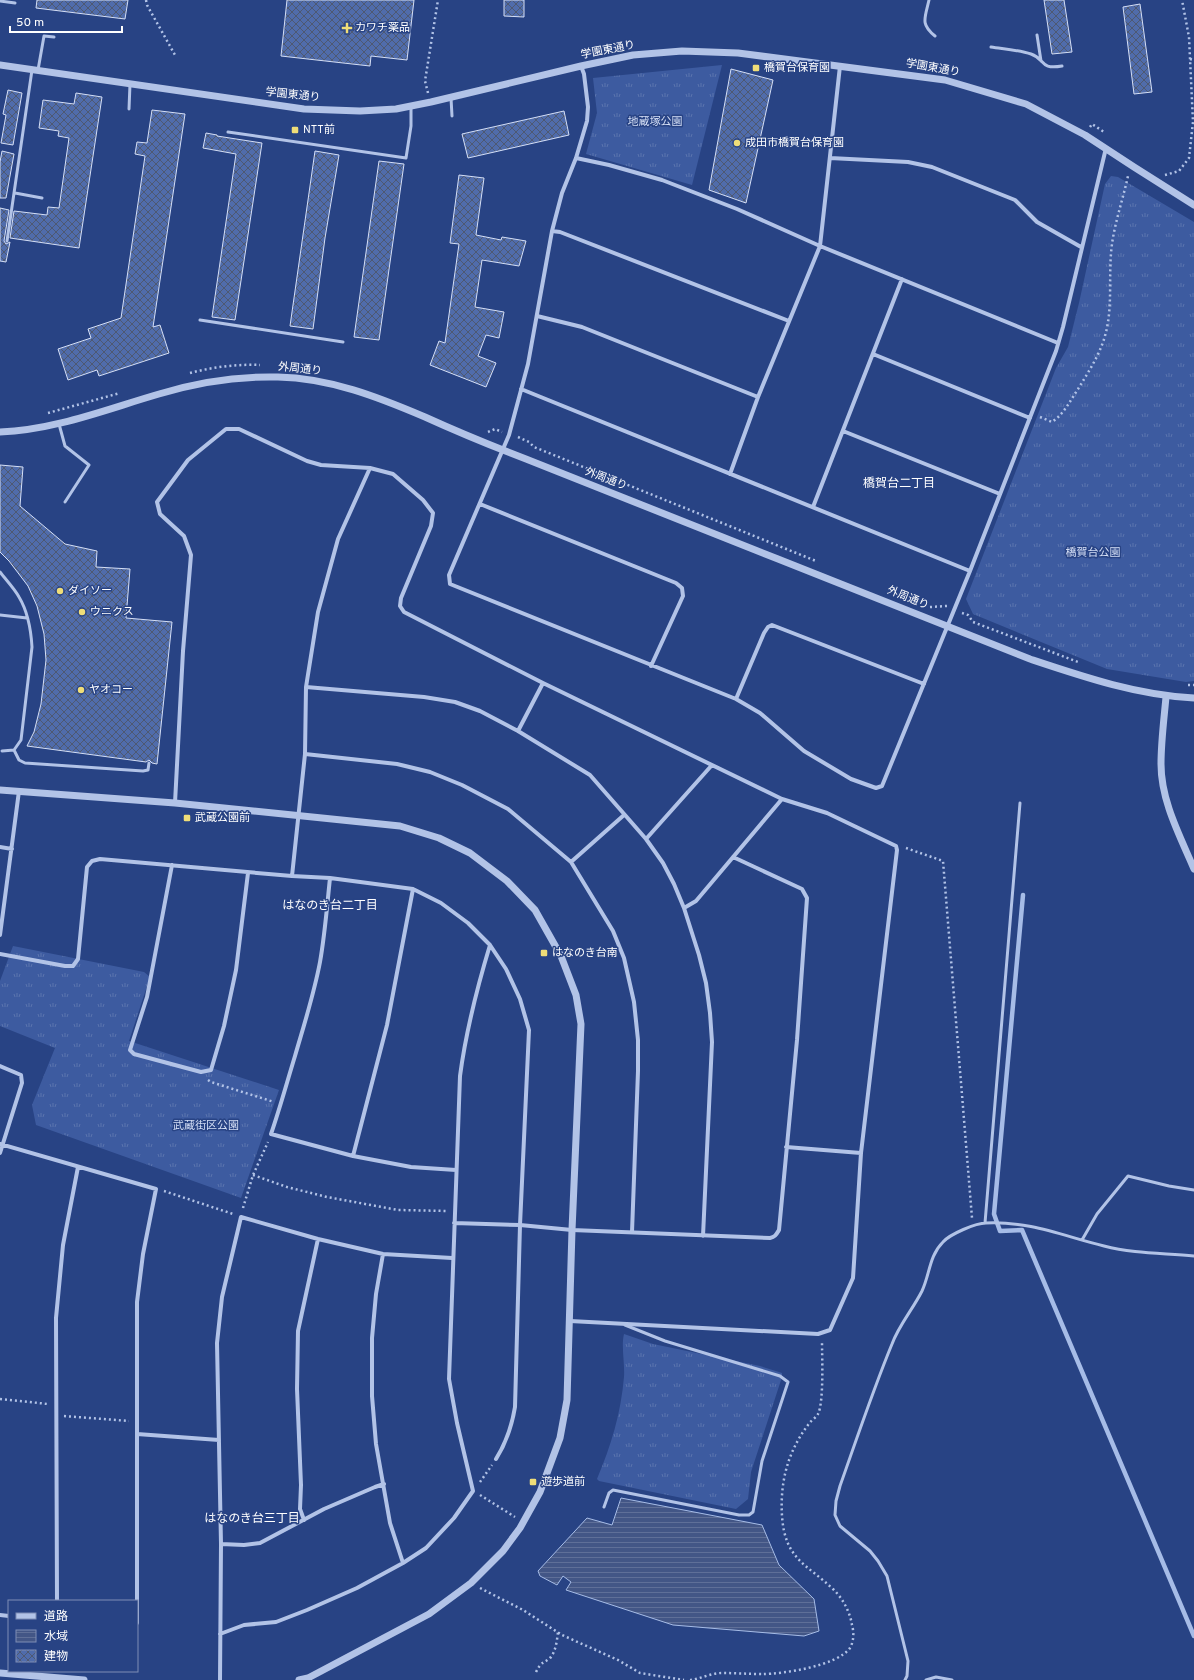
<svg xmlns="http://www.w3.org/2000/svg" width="1194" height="1680" viewBox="0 0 1194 1680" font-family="Overpass,'Noto Sans JP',sans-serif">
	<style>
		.grass { fill: url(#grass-tufts) }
		.water { fill: url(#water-rules); stroke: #a6bce7 }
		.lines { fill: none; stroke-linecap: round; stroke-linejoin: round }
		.stream { stroke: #a6bce7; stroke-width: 4.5 }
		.building { fill: url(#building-cross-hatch); stroke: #d5dff6 }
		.path { stroke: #b2c3e7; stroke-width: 2.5; stroke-dasharray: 2 3; stroke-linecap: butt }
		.service { stroke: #b2c3e7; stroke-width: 3 }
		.minor { stroke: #b2c3e7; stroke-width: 4 }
		.tertiary { stroke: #b2c3e7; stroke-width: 7 }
		.poi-dot { fill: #efdd78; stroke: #284384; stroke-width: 1.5 }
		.labels { text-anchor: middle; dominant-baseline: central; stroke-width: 3; stroke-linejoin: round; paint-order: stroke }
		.poi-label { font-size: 11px; fill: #fff; stroke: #284384; text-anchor: start }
		.street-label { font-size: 11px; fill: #fff; stroke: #284384 }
		.park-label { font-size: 11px; fill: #d5dff6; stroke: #284384 }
		.neighbourhood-label { font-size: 12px; fill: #fff; stroke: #284384 }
	</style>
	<defs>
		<pattern id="grass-tufts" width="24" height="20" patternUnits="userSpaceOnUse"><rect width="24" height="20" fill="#3d5ba0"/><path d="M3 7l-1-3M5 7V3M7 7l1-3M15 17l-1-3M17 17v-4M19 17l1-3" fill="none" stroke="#5a74ae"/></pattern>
		<pattern id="water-rules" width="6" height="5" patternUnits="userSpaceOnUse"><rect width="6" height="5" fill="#435686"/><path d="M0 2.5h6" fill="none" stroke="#5f6f98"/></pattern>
		<pattern id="building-cross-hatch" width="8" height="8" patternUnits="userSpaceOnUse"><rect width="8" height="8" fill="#506cab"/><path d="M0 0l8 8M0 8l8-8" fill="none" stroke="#4e5972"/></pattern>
	</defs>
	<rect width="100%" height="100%" fill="#284384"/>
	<path class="grass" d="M 722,65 L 692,185 L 586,154 L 597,113 L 593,78 Z
		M 1111,176 L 1118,177 L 1194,222 L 1194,681 L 1186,682 L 1107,669 L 973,614 L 966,599 L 1056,368 L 1068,347 L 1079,303 L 1105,184 Z
		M 13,946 L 144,972 L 150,977 L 129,1041 L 279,1090 L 241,1198 L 36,1125 L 32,1105 L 55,1048 L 0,1026 L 0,981 Z
		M 624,1334 L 653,1344 L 760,1366 L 782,1373 L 782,1377 L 751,1472 L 748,1499 L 736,1509 L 599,1481 L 597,1479 C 611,1446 621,1413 624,1377 C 625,1364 621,1346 624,1334 Z"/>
	<path class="water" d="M 621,1498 L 762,1525 L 779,1565 L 814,1599 L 819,1631 L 804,1636 L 673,1625 L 566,1590 L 571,1582 L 563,1576 L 557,1585 L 540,1576 L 538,1571 L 587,1518 L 612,1525 Z"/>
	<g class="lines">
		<path class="stream" d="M 1023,895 L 994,1214 L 1000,1231 L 1022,1230 L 1194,1636"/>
	</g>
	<path class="building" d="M 37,0 L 128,0 L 125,19 L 36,8 Z
		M 287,0 L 414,0 L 407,60 L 371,56 L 370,66 L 281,56 Z
		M 504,0 L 524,0 L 524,17 L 504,16 Z
		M 1044,0 L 1064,0 L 1072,52 L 1052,54 Z
		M 1140,4 L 1152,92 L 1134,94 L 1123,7 Z
		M 731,69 L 773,80 L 746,203 L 709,190 Z
		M 8,90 L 22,93 L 13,145 L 1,143 L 6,115 L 3,114 Z
		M 76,93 L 102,97 L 79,248 L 10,238 L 14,211 L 47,215 L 48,207 L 59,208 L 69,138 L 58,136 L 59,131 L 39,128 L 43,100 L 74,104 Z
		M 152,110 L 185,114 L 153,327 L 160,325 L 169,353 L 99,376 L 97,370 L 68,380 L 58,349 L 91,338 L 88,329 L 121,318 L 145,156 L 135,154 L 137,142 L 147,143 Z
		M 564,111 L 569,135 L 468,158 L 462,134 Z
		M 206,133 L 217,135 L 217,136 L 262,143 L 235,320 L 212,317 L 236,154 L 203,148 Z
		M 2,151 L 14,154 L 6,198 L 0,198 L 0,162 Z
		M 315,151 L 339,155 L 325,238 L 313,329 L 290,326 Z
		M 379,161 L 404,164 L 379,340 L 354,337 Z
		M 459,175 L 484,178 L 476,235 L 501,240 L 502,237 L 526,241 L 519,266 L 482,260 L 475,307 L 504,312 L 499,338 L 486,335 L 478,356 L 496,363 L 486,387 L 430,365 L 439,341 L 445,343 L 459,244 L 450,243 Z
		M 0,208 L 9,210 L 4,241 L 6,244 L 10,242 L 6,262 L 0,261 Z
		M 0,465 L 23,467 L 20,506 L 65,544 L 97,551 L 96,567 L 130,569 L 126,618 L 172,622 L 157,764 L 152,763 L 149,760 L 146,762 L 27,746 L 34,732 L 41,704 L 46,660 L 44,634 L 37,606 L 28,586 L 9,561 L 0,552 Z"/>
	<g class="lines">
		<path class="path" d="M 146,0 L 147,5 L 175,55
			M 1190,59 L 1194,60
			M 428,93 L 425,81 L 438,0
			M 1090,127 L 1092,124 L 1104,132
			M 1165,175 L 1179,171 L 1189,158 L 1193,122 L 1189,37 L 1182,0
			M 190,373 C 213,367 237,364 260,365
			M 48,413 L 120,393
			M 1040,417 L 1052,422 C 1064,414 1070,401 1078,389 C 1089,371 1101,353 1106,332 C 1113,304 1108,273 1112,244 C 1115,222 1123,199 1128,176
			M 488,432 L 495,429 L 502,432
			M 518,437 L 529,442 L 534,447 L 816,561
			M 930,607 L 947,606
			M 962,613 L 968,615 L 973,622 L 1078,662
			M 1188,685 L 1194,685
			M 906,848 L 943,861 L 972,1218
			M 208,1080 L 211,1082 L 274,1102
			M 253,1175 L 287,1187 L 327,1197 L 398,1210 L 447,1211
			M 164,1191 L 233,1214
			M 243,1208 L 253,1175 L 268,1142
			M 0,1399 L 48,1404
			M 64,1416 L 129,1421
			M 480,1482 L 492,1465
			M 480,1495 L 515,1517
			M 480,1588 L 523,1610 L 562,1635 L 618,1660 L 640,1673 L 684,1680
			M 536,1672 C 542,1660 544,1664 551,1657 C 556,1650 557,1640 558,1632
			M 690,1680 C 700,1679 711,1673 722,1673 C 735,1673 748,1674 762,1674 C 783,1674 837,1666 850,1648 C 854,1641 854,1632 852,1625 C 850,1612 843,1599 834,1590 C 807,1564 785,1560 782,1516 C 780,1483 787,1453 808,1425 C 810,1421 816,1418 818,1414 C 824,1402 822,1357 822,1342"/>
		<path class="service" d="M 929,0 C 925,18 920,24 935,36
			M 0,1 L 15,3
			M 1037,35 L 1041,61
			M 991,47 C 1004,49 1019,50 1031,54 C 1046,59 1039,70 1062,66
			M 38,70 L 44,36 L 54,37
			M 451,98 L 452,116
			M 129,109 L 130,84
			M 228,132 L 406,158 L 411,126 L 411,106
			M 15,193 L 42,198
			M 7,241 L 32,70
			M 200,320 L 343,342
			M 59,424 L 65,446 L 89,465 L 65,502
			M 0,572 C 6,580 14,588 19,597 C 28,612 31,630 32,647 L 21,740 L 14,750 L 2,751
			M 0,615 L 27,618
			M 14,750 L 19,760 L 25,763 L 143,771 L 148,770 L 149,763
			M 985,1223 L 1020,803
			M 1082,1240 L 1097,1214 L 1128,1176 L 1169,1186 L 1194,1190
			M 604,1507 L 609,1493 L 613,1490 L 739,1515 L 749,1515 L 753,1512 L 762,1461 L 788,1382 L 780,1376 L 665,1341 L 625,1325
			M 905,1680 L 907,1676 L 908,1661 L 887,1576 L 878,1561 L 870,1551 L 840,1526 L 835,1515 L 836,1501 L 840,1486 C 857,1438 873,1390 892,1344 C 899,1325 913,1309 922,1291 C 930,1274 929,1256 943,1242 C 950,1234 976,1223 986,1223 C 1030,1221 1063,1236 1104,1246 C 1134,1254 1164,1253 1194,1256
			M 926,1680 L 936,1677 L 952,1680"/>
		<path class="minor" d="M 581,66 L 584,74 L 588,107 L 587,121 L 576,158 L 562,193 L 552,231 L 528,364 L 509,435 L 449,575 L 450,584 L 736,699 L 760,713 L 804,751 L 851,779 L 876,788 L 882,786 L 970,571 L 1056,351 L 1063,327 L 1106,148
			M 576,158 L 609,165 L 662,180 L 737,209 L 820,246 L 1058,343
			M 830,158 L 908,162 L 932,167 L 1015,200 L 1037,222 L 1081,247
			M 552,231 L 560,232 L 789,321
			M 537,316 L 582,327 L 758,397
			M 873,354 L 1030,418
			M 521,389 L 970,571
			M 843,431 L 1000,494
			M 730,474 L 758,397 L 820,246 L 840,66
			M 480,504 L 676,583 L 682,588 L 683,596 L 651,666
			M 813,507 L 902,279
			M 306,687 L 424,697 L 455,702 L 480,711 L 518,731 L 590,775 L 646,839 L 663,863 L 674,884 L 684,908 L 699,955 L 706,983 L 710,1013 L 712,1042 L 703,1236
			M 736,699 L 764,633 L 768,627 L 772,625 L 924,684
			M 518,731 L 543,683
			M 305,754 L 397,764 L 430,772 L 462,785 L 508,809 L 571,862 L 613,931 L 624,958 L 634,1002 L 638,1040 L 638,1071 L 632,1232
			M 175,803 L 183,651 L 191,555 L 184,536 L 160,514 L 157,502 L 188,460 L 226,429 L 239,429 L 307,461 L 321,465 L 370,468 L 393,474 L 423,500 L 433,513 L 431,526 L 401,598 L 400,606 L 404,612 L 543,683 L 782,799 L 827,813 L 896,846 L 897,850 L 861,1153 L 853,1278 L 830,1330 L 818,1334 L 570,1321
			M 646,839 L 712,765
			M 0,847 L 12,849
			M 571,862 L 624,815
			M 172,865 L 147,997 L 130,1050 L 134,1054 L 201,1072 L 211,1070 L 224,1026 L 236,970 L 248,873
			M 292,876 L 305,754 L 306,687 L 318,612 L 338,539 L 370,468
			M 330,878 C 327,906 325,934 320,962 C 314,994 304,1025 295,1056 C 287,1082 280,1108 271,1134 L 353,1156 L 411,1167 L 456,1170
			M 684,908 L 696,901 L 782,799
			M 0,935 L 19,791
			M 0,954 L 65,966 L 73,966 L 78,959 L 87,867 L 92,861 L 100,859 L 292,876 L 330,878 L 413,889 L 441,903 L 468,923 L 490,945 L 506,969 L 520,999 L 529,1030 L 520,1225 L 515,1407 C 512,1425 506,1443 496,1459
			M 0,1066 L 21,1075 L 22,1083 L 0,1153
			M 0,1144 L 156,1189 L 143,1254 L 137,1302 L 137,1623
			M 786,1147 L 861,1153
			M 353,1156 L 387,1025 L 413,889
			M 454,1223 L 520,1225 L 572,1230 L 770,1238 C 775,1237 776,1235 779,1230 L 797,1040 L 807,898 L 802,889 L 733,857
			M 383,1254 L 376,1294 L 372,1338 L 372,1396 L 376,1444 L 390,1523 L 403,1563
			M 137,1434 L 219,1440
			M 304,1520 L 300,1509 L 301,1485 L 297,1389 L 298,1331 L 318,1239
			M 221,1544 L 244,1545 L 260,1543 L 324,1509 L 375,1487 L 384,1484
			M 57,1601 L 56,1318 L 63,1245 L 78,1167
			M 0,1615 L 9,1616
			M 220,1634 L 244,1625 L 276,1622 L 307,1610 L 357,1588 L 403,1563 L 426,1548 L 454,1518 L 473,1491 L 457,1423 L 449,1379 L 460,1076 C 466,1031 477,988 490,945
			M 220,1680 L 221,1544 L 217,1343 L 222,1297 L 241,1217 L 318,1239 L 383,1254 L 452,1258"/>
		<path class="tertiary" d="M 0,65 L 304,109 L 360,111 L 396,109 L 431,102 L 581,66 L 633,55 L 682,51 L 738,53 L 945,80 L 1026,104 L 1085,135 L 1134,167 L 1194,205
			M 0,432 C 55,430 107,409 159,394 C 198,382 237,376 278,377 C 330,378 378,397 425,417 C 458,432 492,446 526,459 C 694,526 862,592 1030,659 C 1084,677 1137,695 1194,698
			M 1166,697 C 1164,719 1161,742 1161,764 C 1161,801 1180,836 1194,869
			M 0,790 L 175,803 L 400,826 L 439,838 L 470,853 L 507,881 L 535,910 L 561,956 L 576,995 L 581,1024 L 572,1230 L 567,1400 L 560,1438 L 540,1492 L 520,1528 L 503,1551 L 471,1583 L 429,1614 L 308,1678 L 299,1680
			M 0,1673 L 84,1680"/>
	</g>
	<g class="poi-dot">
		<path d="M345 22h4v4h4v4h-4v4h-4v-4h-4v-4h4z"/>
		<rect x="752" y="64" width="8" height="8" rx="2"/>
		<rect x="291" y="126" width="8" height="8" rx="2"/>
		<circle cx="737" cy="143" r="4"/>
		<circle cx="60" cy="591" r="4"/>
		<circle cx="82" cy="612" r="4"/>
		<circle cx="81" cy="690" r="4"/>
		<rect x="183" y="814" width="8" height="8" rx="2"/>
		<rect x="540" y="949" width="8" height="8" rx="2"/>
		<rect x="529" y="1478" width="8" height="8" rx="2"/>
	</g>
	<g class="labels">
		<g class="poi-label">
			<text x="355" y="28">カワチ薬品</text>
			<text x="764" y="68">橋賀台保育園</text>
			<text x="303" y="130">NTT前</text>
			<text x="745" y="143">成田市橋賀台保育園</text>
			<text x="68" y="591">ダイソー</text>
			<text x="90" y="612">ウニクス</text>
			<text x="89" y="690">ヤオコー</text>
			<text x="195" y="818">武蔵公園前</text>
			<text x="552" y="953">はなのき台南</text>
			<text x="541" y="1482">遊歩道前</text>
		</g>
		<g class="street-label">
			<text transform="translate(608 50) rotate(-11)">学園東通り</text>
			<text transform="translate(933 68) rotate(10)">学園東通り</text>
			<text transform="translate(293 95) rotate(6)">学園東通り</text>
			<text transform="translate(300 369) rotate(6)">外周通り</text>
			<text transform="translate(606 479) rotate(21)">外周通り</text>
			<text transform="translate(908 598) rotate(22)">外周通り</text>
		</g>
		<g class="park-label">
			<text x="655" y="122">地蔵塚公園</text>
			<text x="1093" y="553">橋賀台公園</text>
			<text x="206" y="1126">武蔵街区公園</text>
		</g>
		<g class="neighbourhood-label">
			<text x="899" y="484">橋賀台二丁目</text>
			<text x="330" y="906">はなのき台二丁目</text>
			<text x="252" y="1519">はなのき台三丁目</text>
		</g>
	</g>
	<rect x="8" y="1600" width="130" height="72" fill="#284384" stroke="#7e8eb5"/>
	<rect x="16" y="1613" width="20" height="6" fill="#b2c3e7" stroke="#7e8eb5"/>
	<text x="44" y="1620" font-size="12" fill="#ffffff">道路</text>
	<rect x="16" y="1630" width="20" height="12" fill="url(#water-rules)" stroke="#7e8eb5"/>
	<text x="44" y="1640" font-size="12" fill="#ffffff">水域</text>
	<rect x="16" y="1650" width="20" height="12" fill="url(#building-cross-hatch)" stroke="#7e8eb5"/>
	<text x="44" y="1660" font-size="12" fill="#ffffff">建物</text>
	<path d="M10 26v6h112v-6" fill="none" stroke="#ffffff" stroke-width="2"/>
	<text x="16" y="26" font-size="12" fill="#ffffff" stroke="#284384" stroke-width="3" paint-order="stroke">50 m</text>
</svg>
